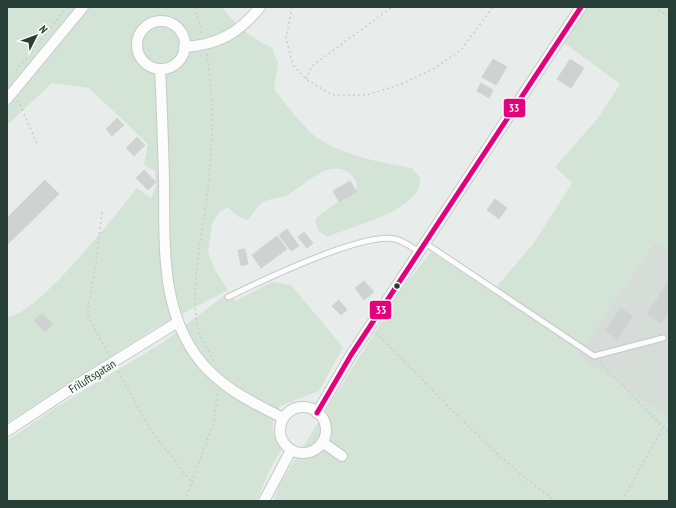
<svg xmlns="http://www.w3.org/2000/svg" width="676" height="508" viewBox="0 0 676 508" font-family="'PT Sans Narrow',sans-serif">
	<style>
		.built { fill: #d6ddd9 }
		.green { fill: #d3e3d6 }
		.building { fill: #ced3d1; stroke: #d1d5d3 }
		.lines { fill: none; stroke-linecap: round; stroke-linejoin: round }
		.lane-casing { stroke: #c5c9c7; stroke-width: 7 }
		.street-casing { stroke: #c5c9c7; stroke-width: 12 }
		.path { stroke: #c7ceca; stroke-width: 1.5; stroke-dasharray: 2 3; stroke-linecap: butt }
		.lane { stroke: #fcfcfc; stroke-width: 5 }
		.street { stroke: #fcfcfc; stroke-width: 10 }
		.bus-1-casing { stroke: #f6faf8; stroke-width: 8 }
		.bus-1 { stroke: #e5007d; stroke-width: 5 }
		.bus-dot { fill: #263e35; stroke: #f6faf8; stroke-width: 1.5 }
		.labels { text-anchor: middle; dominant-baseline: central; stroke-width: 4; stroke-linejoin: round; paint-order: stroke }
		.street-label { font-size: 12px; fill: #263e35; stroke: #f6faf8 }
		.line-badge { stroke: #f6faf8; stroke-width: 1.5 }
		.badge-label { font-size: 11px; text-anchor: middle; font-weight: bold; fill: #fff }
	</style>
	<rect width="100%" height="100%" fill="#e8ecea"/>
	<path class="built" d="M 656,240 L 669,250 L 669,418 L 577,355 Z"/>
	<path class="green" d="M 7,7 L 222,7 C 235,25 252,39 272,48 L 278,63 L 274,89 C 285,103 306,131 320,140 C 347,156 382,163 412,168 L 420,178 C 420,182 420,187 418,190 C 401,216 355,225 327,237 L 319,231 L 315,221 L 319,215 L 357,189 C 357,182 355,178 349,173 C 329,158 305,185 288,195 C 280,199 268,198 262,203 C 256,207 252,215 248,220 L 239,217 L 228,207 L 219,212 L 212,224 L 208,252 L 215,270 L 228,290 L 158,326 L 7,423 L 7,317 C 36,317 117,213 137,188 L 151,198 L 156,186 L 155,171 L 144,165 L 148,144 L 89,88 L 52,83 L 7,125 Z
		M 586,7 L 669,7 L 669,250 L 655,241 L 577,355 L 669,418 L 669,501 L 273,501 L 281,482 L 402,289 L 431,252 L 492,292 L 534,243 L 572,183 L 555,167 L 598,118 L 620,84 L 563,42 Z
		M 272,282 L 291,285 L 343,347 L 319,391 L 280,406 C 269,427 271,430 281,450 L 268,473 L 257,501 L 7,501 L 7,441 L 53,409 L 162,343 L 229,292 L 235,301 Z"/>
	<path class="building" d="M 493,59 L 507,67 L 496,85 L 482,77 Z
		M 570,59 L 584,68 L 571,88 L 557,79 Z
		M 481,83 L 493,90 L 489,98 L 477,91 Z
		M 117,118 L 124,125 L 112,136 L 106,129 Z
		M 137,137 L 145,145 L 134,156 L 126,148 Z
		M 144,170 L 156,182 L 148,190 L 136,178 Z
		M 45,180 L 59,194 L 7,245 L 7,218 Z
		M 350,181 L 357,192 L 339,202 L 333,191 Z
		M 495,199 L 507,208 L 499,219 L 487,210 Z
		M 287,229 L 299,246 L 291,251 L 279,235 Z
		M 304,232 L 313,243 L 307,248 L 298,237 Z
		M 277,236 L 287,249 L 261,268 L 252,255 Z
		M 245,249 L 248,264 L 241,266 L 238,250 Z
		M 669,280 L 669,312 L 661,324 L 647,314 Z
		M 364,281 L 374,292 L 364,300 L 355,288 Z
		M 339,300 L 347,310 L 341,315 L 332,306 Z
		M 621,308 L 633,316 L 617,339 L 605,331 Z
		M 42,313 L 53,324 L 45,332 L 34,320 Z"/>
	<g class="lines">
		<defs>
			<path id="lane" d="M 425,243 L 594,356 L 663,338
				M 228,297 C 261,281 362,232 395,239 C 403,241 412,247 419,252"/>
			<path id="street" d="M137 45a24 24 0 1 1 48 0a24 24 0 1 1-48 0Z
				M 184,47 C 218,45 239,33 260,7
				M 160,69 C 162,106 163,142 164,179 C 165,241 159,311 201,362 C 223,389 254,403 283,418
				M 7,99 L 83,7
				M280 430a23 23 0 1 1 46 0a23 23 0 1 1-46 0Z
				M 317,413 L 351,355 L 581,7
				M 7,431 L 81,382 L 178,322
				M 322,442 L 342,456
				M 264,501 L 291,450"/>
		</defs>
		<use href="#lane" class="lane-casing"/>
		<use href="#street" class="street-casing"/>
		<path class="path" d="M 195,7 L 202,35
			M 292,7 L 286,38 L 293,65 L 306,79 L 332,95 L 367,95 L 402,84 L 433,69 L 461,50 L 493,7
			M 654,7 L 669,16
			M 207,54 C 213,95 213,136 209,178 C 206,220 185,298 201,337 C 204,345 210,353 214,361
			M 16,71 L 67,7
			M 306,79 L 312,66 L 392,7
			M 18,100 L 38,146
			M 102,212 L 96,265 L 87,314 L 108,354
			M 376,333 C 435,391 489,453 555,501
			M 600,362 L 669,433
			M 118,371 L 150,429 L 192,483
			M 185,501 L 213,424 L 218,392
			M 622,501 L 663,427"/>
		<use href="#lane" class="lane"/>
		<use href="#street" class="street"/>
		<defs>
			<path id="bus-1" d="M 317,413 L 351,355 L 581,7"/>
		</defs>
		<use href="#bus-1" class="bus-1-casing"/>
		<use href="#bus-1" class="bus-1"/>
	</g>
	<circle class="bus-dot" cx="397" cy="286" r="3.5"/>
	<g class="labels">
		<g class="street-label">
			<text transform="translate(92 376) rotate(-32)">Friluftsgatan</text>
		</g>
	</g>
	<g class="line-badge">
		<rect x="503" y="98" width="23" height="20" rx="4" fill="#e5007d"/>
		<rect x="369" y="300" width="23" height="20" rx="4" fill="#e5007d"/>
	</g>
	<g class="badge-label">
		<text x="514" y="112">33</text>
		<text x="381" y="314">33</text>
	</g>
	<rect width="676" height="508" fill="none" stroke="#263e35" stroke-width="16"/>
	<g transform="translate(36 36) rotate(48)" stroke="#f6faf8" stroke-width="3" paint-order="stroke">
	<path d="M0-3L7 15L0 10L-7 15Z" fill="#263e35"/>
	<text y="-6" font-size="11" font-weight="bold" text-anchor="middle" fill="#263e35">N</text>
	</g>
</svg>
